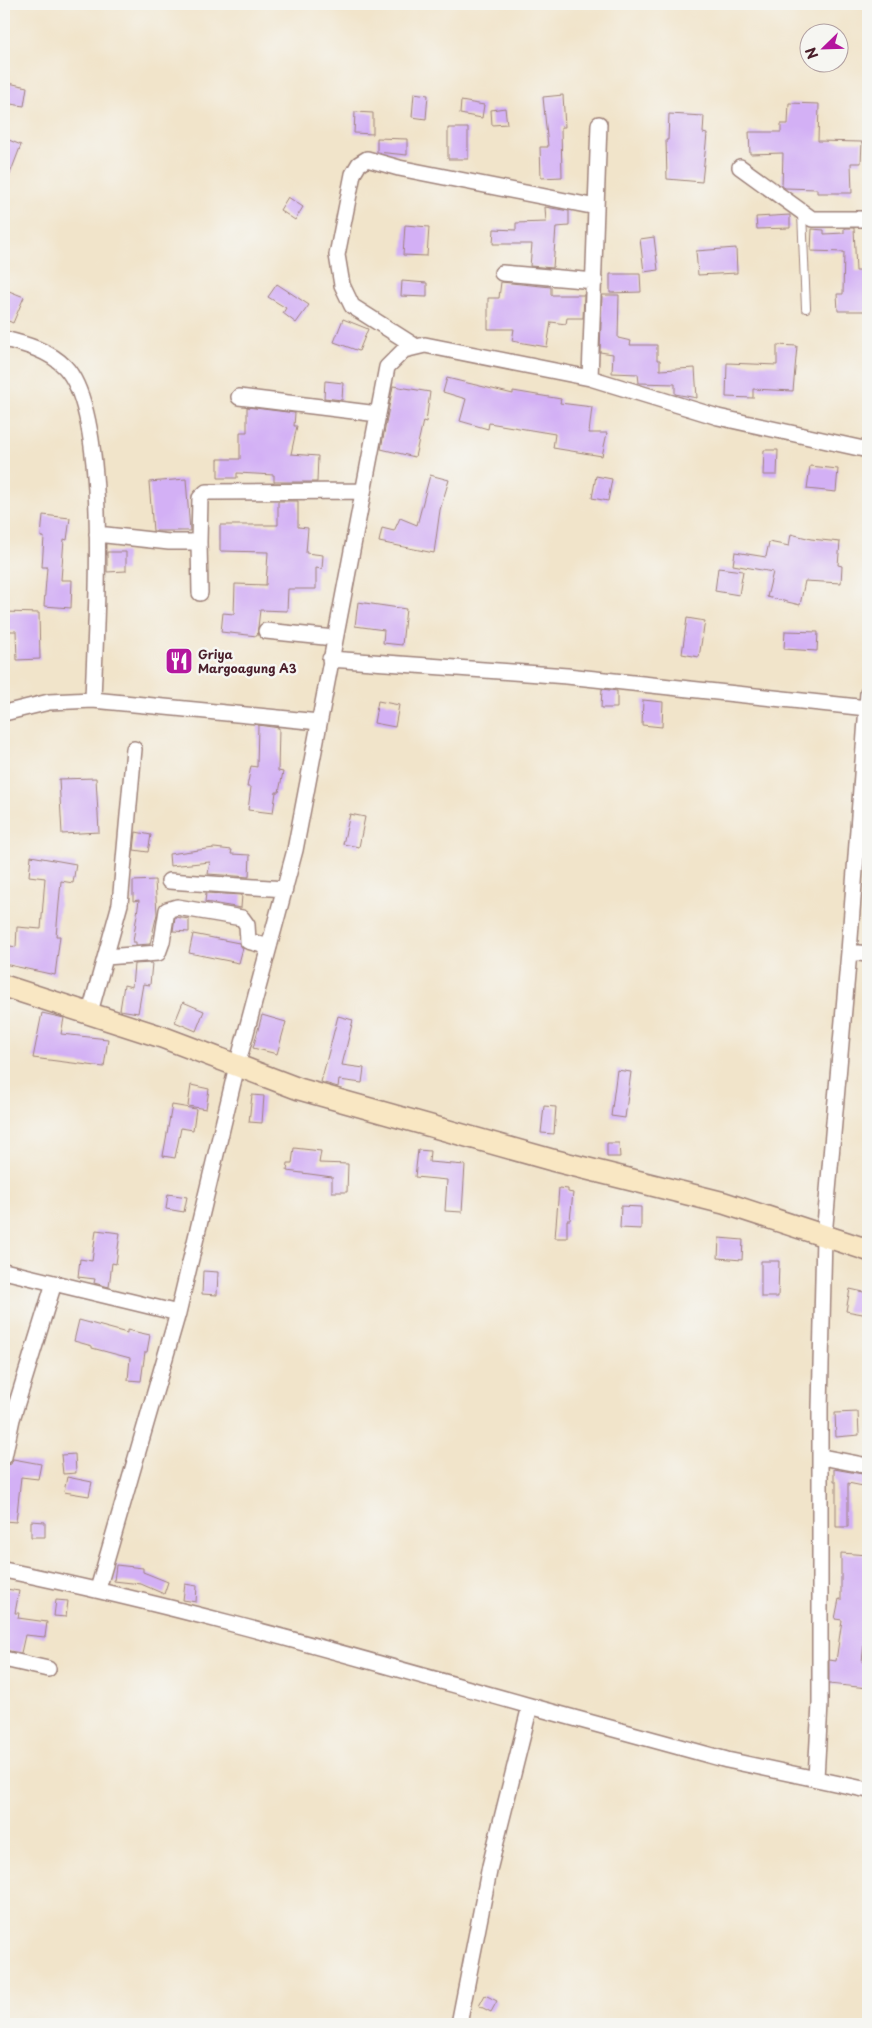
<svg xmlns="http://www.w3.org/2000/svg" width="872" height="2028" viewBox="0 0 872 2028" font-family="'Playpen Sans',sans-serif">
	<style>
		.building { fill: #d3b0f5 }
		.lines { fill: none; stroke-linecap: round; stroke-linejoin: round }
		.lane-casing { stroke: #9e827a; stroke-width: 10 }
		.street-casing { stroke: #9e827a; stroke-width: 18 }
		.secondary-casing { stroke: #9e827a; stroke-width: 24 }
		.lane { stroke: #fff; stroke-width: 8 }
		.street { stroke: #fff; stroke-width: 15 }
		.secondary { stroke: #f9e7c3; stroke-width: 21 }
		.labels { text-anchor: middle; dominant-baseline: central; stroke-width: 5; stroke-linejoin: round; paint-order: stroke }
		.poi-label { font-size: 12px; font-weight: bold; fill: #4a1f2b; stroke: #f6f6f2; text-anchor: start }
	</style>
	<rect width="100%" height="100%" fill="#f6f6f2"/>
	<filter id="ink" filterUnits="userSpaceOnUse"><feTurbulence type="fractalNoise" baseFrequency=".02" numOctaves="2"/><feDisplacementMap in="SourceGraphic" scale="10" xChannelSelector="R" yChannelSelector="G"/><feConvolveMatrix kernelMatrix="1 2 1 2 8 2 1 2 1" color-interpolation-filters="sRGB"/></filter>
	<filter id="wash" filterUnits="userSpaceOnUse"><feTurbulence type="fractalNoise" baseFrequency=".0096" numOctaves="4" result="noise"/><feDisplacementMap in="SourceGraphic" scale="20" xChannelSelector="R" yChannelSelector="G"/><feGaussianBlur stdDeviation="1.12" result="paint"/><feColorMatrix in="noise" values="0 0 0 0 0 0 0 0 0 0 0 0 0 0 0 0 0 1.4 0 .05"/><feComposite in="paint" operator="in"/></filter>
	<g filter="url(#wash)">
		<rect width="100%" height="100%" fill="#f1e4ca"/>
		<g id="blocks">
			<path class="building" d="M 4,82 L 27,87 L 24,106 L 4,103 Z
				M 414,93 L 428,95 L 426,119 L 412,117 Z
				M 563,95 L 565,127 L 561,127 L 562,177 L 541,178 L 540,147 L 548,147 L 543,97 Z
				M 461,101 L 484,105 L 482,118 L 460,114 Z
				M 789,103 L 819,104 L 818,141 L 862,142 L 861,163 L 851,163 L 852,193 L 817,193 L 817,189 L 785,188 L 782,186 L 783,153 L 750,154 L 749,132 L 781,132 L 781,124 L 788,124 Z
				M 505,108 L 507,124 L 492,125 L 491,110 Z
				M 355,112 L 373,113 L 373,134 L 354,133 Z
				M 669,114 L 704,116 L 703,133 L 707,134 L 702,182 L 667,179 L 666,140 L 668,140 Z
				M 448,128 L 468,128 L 468,159 L 448,159 Z
				M 4,138 L 21,145 L 5,187 L 4,187 Z
				M 377,138 L 407,139 L 407,155 L 377,152 Z
				M 288,197 L 303,207 L 295,220 L 280,210 Z
				M 545,207 L 569,211 L 569,226 L 556,227 L 553,268 L 530,266 L 532,244 L 493,244 L 494,229 L 516,230 L 516,223 L 546,222 Z
				M 790,215 L 790,228 L 757,229 L 756,217 Z
				M 405,225 L 429,227 L 427,256 L 403,255 Z
				M 844,228 L 854,228 L 856,271 L 868,271 L 868,311 L 838,311 L 837,294 L 843,294 L 844,252 L 811,251 L 812,229 L 824,230 L 824,234 L 844,233 Z
				M 654,237 L 658,270 L 644,272 L 640,239 Z
				M 736,248 L 737,273 L 698,275 L 696,251 Z
				M 610,274 L 640,274 L 641,292 L 610,293 Z
				M 402,281 L 427,283 L 427,297 L 401,296 Z
				M 501,282 L 551,287 L 551,295 L 584,295 L 583,318 L 567,318 L 566,324 L 551,322 L 547,347 L 512,341 L 514,329 L 488,329 L 488,298 L 499,298 Z
				M 277,284 L 309,305 L 296,323 L 283,313 L 286,308 L 268,297 Z
				M 4,289 L 24,297 L 13,323 L 4,319 Z
				M 602,295 L 619,295 L 618,338 L 631,341 L 630,345 L 657,345 L 657,360 L 660,360 L 660,370 L 695,368 L 697,398 L 675,394 L 675,384 L 639,383 L 638,374 L 612,373 L 613,354 L 600,352 Z
				M 343,319 L 368,329 L 359,351 L 334,342 Z
				M 777,345 L 797,346 L 793,391 L 753,389 L 753,398 L 726,397 L 727,363 L 777,365 Z
				M 447,378 L 513,394 L 513,391 L 561,399 L 560,403 L 592,407 L 589,433 L 607,433 L 602,456 L 553,448 L 555,434 L 489,423 L 488,429 L 460,421 L 466,399 L 443,392 Z
				M 325,381 L 343,383 L 342,400 L 324,398 Z
				M 393,386 L 430,392 L 426,422 L 423,421 L 415,457 L 381,449 Z
				M 247,407 L 295,413 L 294,426 L 297,426 L 291,454 L 318,456 L 317,482 L 274,482 L 274,475 L 237,473 L 237,478 L 218,478 L 218,459 L 240,459 L 240,432 L 247,432 Z
				M 764,450 L 778,450 L 777,475 L 763,475 Z
				M 810,466 L 838,469 L 836,492 L 807,489 Z
				M 430,475 L 449,480 L 440,510 L 434,553 L 379,542 L 382,528 L 394,531 L 400,518 L 417,525 Z
				M 596,476 L 612,479 L 608,501 L 592,498 Z
				M 186,479 L 190,531 L 153,531 L 149,482 Z
				M 278,501 L 298,501 L 298,527 L 308,528 L 306,553 L 323,555 L 322,569 L 316,568 L 316,589 L 288,589 L 287,611 L 260,610 L 257,636 L 221,632 L 223,613 L 234,614 L 235,584 L 266,585 L 268,552 L 220,551 L 220,525 L 278,525 Z
				M 43,515 L 70,518 L 67,540 L 64,539 L 61,580 L 72,580 L 71,608 L 44,606 L 47,567 L 42,567 L 44,537 L 41,537 Z
				M 791,534 L 811,539 L 840,542 L 838,565 L 842,566 L 841,583 L 805,581 L 800,605 L 767,597 L 773,572 L 733,565 L 735,552 L 766,557 L 769,542 L 789,546 Z
				M 107,552 L 126,552 L 126,571 L 107,572 Z
				M 718,568 L 743,571 L 739,595 L 715,591 Z
				M 358,602 L 406,609 L 402,645 L 383,643 L 384,630 L 355,626 Z
				M 4,612 L 39,613 L 40,659 L 17,660 L 16,631 L 4,631 Z
				M 687,618 L 705,621 L 699,657 L 682,654 Z
				M 785,631 L 818,632 L 817,651 L 784,649 Z
				M 602,689 L 617,691 L 617,708 L 601,708 Z
				M 643,700 L 663,702 L 662,727 L 642,725 Z
				M 378,701 L 399,705 L 395,727 L 374,723 Z
				M 258,725 L 279,728 L 278,771 L 283,772 L 279,792 L 276,792 L 273,813 L 248,810 L 251,787 L 247,787 L 251,766 L 257,767 Z
				M 96,778 L 99,832 L 62,834 L 59,779 Z
				M 350,814 L 365,817 L 359,847 L 343,844 Z
				M 136,832 L 151,835 L 148,852 L 134,850 Z
				M 214,848 L 232,850 L 231,854 L 250,855 L 249,877 L 208,874 L 210,862 L 170,866 L 169,854 Z
				M 31,856 L 76,864 L 73,883 L 61,881 L 56,936 L 60,936 L 55,975 L 4,964 L 4,945 L 16,947 L 17,927 L 41,929 L 45,878 L 29,876 Z
				M 155,880 L 157,914 L 150,944 L 136,945 L 136,942 L 133,942 L 139,900 L 133,901 L 133,881 Z
				M 206,893 L 242,895 L 241,908 L 205,902 Z
				M 175,917 L 189,919 L 189,932 L 173,931 Z
				M 193,934 L 239,943 L 243,948 L 239,963 L 189,953 Z
				M 152,963 L 150,985 L 143,984 L 138,1013 L 120,1010 L 124,985 L 132,987 L 134,964 Z
				M 183,1002 L 204,1011 L 196,1031 L 175,1022 Z
				M 42,1013 L 64,1018 L 61,1034 L 108,1039 L 104,1067 L 33,1058 Z
				M 262,1015 L 286,1022 L 277,1054 L 253,1048 Z
				M 338,1016 L 353,1020 L 342,1065 L 364,1068 L 362,1083 L 339,1080 L 338,1087 L 321,1082 Z
				M 617,1070 L 631,1072 L 625,1118 L 611,1116 Z
				M 191,1085 L 209,1089 L 206,1109 L 188,1106 Z
				M 252,1095 L 264,1096 L 262,1123 L 249,1122 Z
				M 172,1105 L 196,1109 L 193,1130 L 181,1128 L 175,1158 L 163,1156 Z
				M 544,1106 L 556,1107 L 554,1134 L 541,1133 Z
				M 607,1143 L 619,1143 L 620,1157 L 607,1157 Z
				M 294,1148 L 321,1151 L 319,1163 L 348,1164 L 347,1192 L 332,1192 L 332,1177 L 287,1171 L 288,1163 L 292,1163 Z
				M 418,1150 L 430,1151 L 429,1162 L 465,1165 L 462,1212 L 445,1211 L 447,1180 L 415,1177 Z
				M 559,1188 L 568,1189 L 568,1192 L 573,1193 L 570,1220 L 567,1220 L 567,1238 L 555,1238 Z
				M 168,1194 L 187,1197 L 184,1212 L 166,1209 Z
				M 621,1206 L 641,1207 L 641,1229 L 620,1228 Z
				M 96,1230 L 120,1233 L 116,1264 L 112,1263 L 109,1287 L 94,1283 L 95,1279 L 78,1277 L 80,1259 L 92,1261 Z
				M 719,1238 L 743,1240 L 742,1260 L 718,1258 Z
				M 761,1261 L 779,1261 L 778,1297 L 761,1297 Z
				M 203,1271 L 218,1272 L 217,1295 L 202,1294 Z
				M 850,1289 L 868,1293 L 868,1315 L 846,1311 Z
				M 79,1320 L 127,1333 L 127,1330 L 150,1335 L 147,1352 L 145,1352 L 141,1381 L 128,1380 L 130,1358 L 92,1348 L 92,1346 L 74,1341 Z
				M 858,1412 L 859,1435 L 836,1437 L 835,1413 Z
				M 75,1454 L 76,1473 L 63,1474 L 61,1455 Z
				M 13,1459 L 41,1464 L 38,1479 L 21,1477 L 16,1522 L 4,1521 L 4,1466 L 11,1464 Z
				M 834,1469 L 868,1475 L 868,1487 L 848,1483 L 848,1527 L 836,1527 L 836,1481 L 834,1481 Z
				M 67,1477 L 92,1482 L 89,1496 L 64,1492 Z
				M 31,1521 L 45,1522 L 45,1537 L 31,1537 Z
				M 841,1553 L 868,1555 L 868,1634 L 865,1634 L 862,1662 L 868,1663 L 868,1688 L 829,1684 L 829,1660 L 836,1661 L 842,1620 L 835,1619 L 839,1599 L 841,1600 Z
				M 116,1565 L 143,1568 L 143,1572 L 168,1582 L 164,1594 L 141,1584 L 114,1581 Z
				M 185,1584 L 197,1586 L 196,1602 L 183,1600 Z
				M 6,1589 L 19,1591 L 15,1613 L 19,1613 L 18,1618 L 47,1622 L 45,1637 L 25,1635 L 21,1653 L 4,1650 L 4,1600 Z
				M 56,1600 L 68,1601 L 66,1617 L 54,1616 Z
				M 485,1995 L 497,2001 L 491,2012 L 479,2006 Z"/>
		</g>
	</g>
	<g filter="url(#ink)">
		<use href="#blocks" fill-opacity="0" stroke="#9e827a" stroke-width="1"/>
		<g class="lines">
			<defs>
				<path id="lane" d="M 802,213 L 806,308"/>
				<path id="street" d="M 740,167 L 812,219 L 868,219
					M 502,273 L 595,281
					M 4,339 C 25,344 50,351 65,367 C 112,417 95,629 93,700
					M 415,346 L 352,306 L 342,285 L 337,255 L 353,174 L 359,164 L 367,159 L 399,168 L 596,207
					M 590,378 L 599,124
					M 239,397 L 378,414
					M 97,534 L 169,542 L 199,542 L 200,498 L 206,492 L 363,491
					M 199,542 L 200,593
					M 266,631 L 334,638
					M 330,659 L 567,676 L 867,708
					M 4,713 L 49,702 L 93,700 L 319,722
					M 169,881 L 285,889
					M 849,952 L 868,954
					M 106,957 L 158,953 L 162,942 L 167,910 L 177,907 L 242,918 L 247,925 L 248,941 L 269,947
					M 90,1012 L 120,904 L 134,749
					M 4,1271 L 178,1313
					M 4,1457 L 12,1419 L 54,1283
					M 822,1457 L 868,1466
					M 4,1570 C 181,1606 355,1657 530,1706
					M 98,1589 L 178,1313 L 237,1066 L 295,850 L 387,367 L 404,350 L 425,345 L 590,378 L 718,417 L 868,450
					M 4,1659 L 48,1669
					M 816,1778 L 820,1704 L 820,1408 L 824,1236 L 849,952 L 868,693
					M 459,2024 L 490,1866 L 530,1706 L 727,1760 L 868,1790"/>
				<path id="secondary" d="M 4,986 L 162,1037 L 299,1089 L 552,1160 L 724,1203 L 868,1250"/>
			</defs>
			<use href="#lane" class="lane-casing"/>
			<use href="#street" class="street-casing"/>
			<use href="#secondary" class="secondary-casing"/>
			<use href="#lane" class="lane"/>
			<use href="#street" class="street"/>
			<use href="#secondary" class="secondary"/>
		</g>
	</g>
	<defs>
		<symbol id="restaurant-square" viewBox="-11 -11 22 22"><rect x="-9" y="-9" width="18" height="18" rx="4" fill="#b5179e" stroke="#f6f6f2"/><path d="M-5-6h1v4h1v-4h1v4h1v-4h1v5L-1.5 .5V6h-2V.5L-5-1ZM5-6V6H3V1.5H1.5Q1.5-4 5-6Z" fill="#fff"/></symbol>
	</defs>
	<g fill-rule="evenodd">
		<use href="#restaurant-square" x="163" y="645" width="32" height="32"/>
	</g>
	<g class="labels">
		<g class="poi-label">
			<text x="198" y="654">Griya<tspan x="198" dy="14">Margoagung A3</tspan></text>
		</g>
	</g>
	<rect width="872" height="2028" fill="none" stroke="#f6f6f2" stroke-width="20"/>
	<g transform="translate(824 48) rotate(247)"><circle r="24" fill="#f6f6f2" stroke="#b1a0a2"/>
	<path d="M0-4L9 19L0 12L-9 19Z" fill="#b5179e"/>
	<text y="-8" font-size="14" font-weight="bold" text-anchor="middle" fill="#4a1f2b">N</text>
	</g>
</svg>
